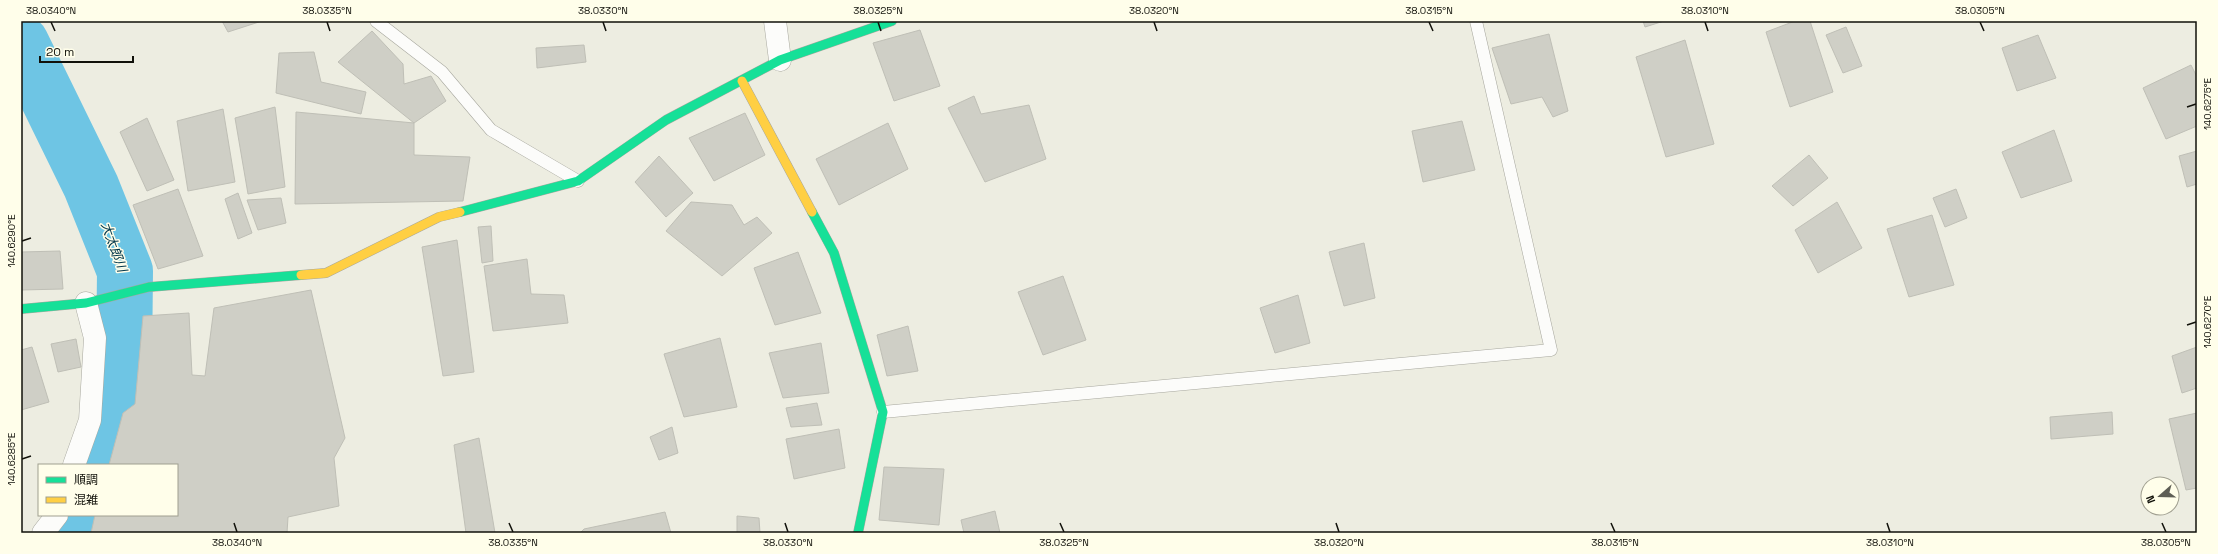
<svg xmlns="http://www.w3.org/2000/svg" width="2218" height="554" viewBox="0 0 2218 554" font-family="'Space Grotesk','Noto Sans JP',sans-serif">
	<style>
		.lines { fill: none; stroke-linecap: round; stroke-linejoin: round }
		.river { stroke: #6ec5e4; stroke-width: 56 }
		.building { fill: #cfcfc6; stroke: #bfbfb6 }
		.lane-casing { stroke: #a7a79e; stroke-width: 13 }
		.street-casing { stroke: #a7a79e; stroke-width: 23 }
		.fast-casing { stroke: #a7a79e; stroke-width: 10 }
		.slow-casing { stroke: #a7a79e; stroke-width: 10 }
		.lane { stroke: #fcfcfa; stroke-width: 12 }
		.street { stroke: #fcfcfa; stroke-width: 22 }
		.fast { stroke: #16e098; stroke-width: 9 }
		.slow { stroke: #ffcf43; stroke-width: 9 }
		.ticks { fill: none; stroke: #11110a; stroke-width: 1.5 }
		.labels { text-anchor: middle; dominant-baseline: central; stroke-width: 3; stroke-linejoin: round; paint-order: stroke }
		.water-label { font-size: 13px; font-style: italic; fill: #00364a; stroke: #fffeea }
		.neatline { fill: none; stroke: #11110a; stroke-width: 1.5 }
		.ticks-label { font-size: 10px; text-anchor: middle; fill: #11110a }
	</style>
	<rect width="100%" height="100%" fill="#edede1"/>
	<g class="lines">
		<path class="river" d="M 21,43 L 91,186 L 125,271 L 124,366 L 96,465
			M 76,533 L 81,515"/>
	</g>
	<path class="building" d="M 222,21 L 262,21 L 228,32 Z
		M 1643,21 L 1664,21 L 1645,27 Z
		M 1795,21 L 1810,21 L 1833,92 L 1790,107 L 1766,32 Z
		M 1846,27 L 1862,66 L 1843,73 L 1826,35 Z
		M 920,30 L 940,86 L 894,101 L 873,43 Z
		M 372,31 L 403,64 L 404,84 L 431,76 L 446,101 L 414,123 L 338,62 Z
		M 1549,34 L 1568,111 L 1553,117 L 1542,97 L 1511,104 L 1492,48 Z
		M 2038,35 L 2056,78 L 2017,91 L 2002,48 Z
		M 1685,40 L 1714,144 L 1666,157 L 1636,57 Z
		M 584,45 L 586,62 L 537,68 L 536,48 Z
		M 314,52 L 321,82 L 366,92 L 361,114 L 276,93 L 279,53 Z
		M 2191,65 L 2197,77 L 2197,126 L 2166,139 L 2143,88 Z
		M 974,96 L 981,114 L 1029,105 L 1046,159 L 985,182 L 948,108 Z
		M 275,107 L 285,187 L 248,194 L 235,118 Z
		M 223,109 L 235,182 L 188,191 L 177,121 Z
		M 296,112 L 414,123 L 414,155 L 470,157 L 463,201 L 295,204 Z
		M 745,113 L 765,155 L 714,181 L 689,138 Z
		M 147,118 L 174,180 L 147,191 L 120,132 Z
		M 1462,121 L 1475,170 L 1423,182 L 1412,131 Z
		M 888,123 L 908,169 L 839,205 L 816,159 Z
		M 2054,130 L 2072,181 L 2021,198 L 2002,152 Z
		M 2197,151 L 2197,184 L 2187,187 L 2179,156 Z
		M 1809,155 L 1828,178 L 1793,206 L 1772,186 Z
		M 659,156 L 693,193 L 666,217 L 635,182 Z
		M 178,189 L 203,256 L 158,269 L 133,205 Z
		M 1956,189 L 1967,218 L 1945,227 L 1933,198 Z
		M 238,193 L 252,233 L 238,239 L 225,199 Z
		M 281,198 L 286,223 L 258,230 L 247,200 Z
		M 691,202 L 732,205 L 744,225 L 757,217 L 772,233 L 722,276 L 666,231 Z
		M 1837,202 L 1862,248 L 1818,273 L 1795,230 Z
		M 1932,215 L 1954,285 L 1909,297 L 1887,229 Z
		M 491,226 L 493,261 L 482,263 L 478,227 Z
		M 457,240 L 474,372 L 443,376 L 422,247 Z
		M 1364,243 L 1375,298 L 1344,306 L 1329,252 Z
		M 60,251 L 63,289 L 21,290 L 21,252 Z
		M 798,252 L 821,313 L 775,325 L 754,268 Z
		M 527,259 L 531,294 L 564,295 L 568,323 L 493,331 L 484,266 Z
		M 1063,276 L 1086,340 L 1043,355 L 1018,292 Z
		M 311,290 L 345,438 L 334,458 L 339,506 L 288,517 L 287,533 L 91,533 L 95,515 L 177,515 L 177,465 L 109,465 L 123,413 L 135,404 L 143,316 L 189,313 L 192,375 L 205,376 L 214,308 Z
		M 1298,295 L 1310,343 L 1275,353 L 1260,308 Z
		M 908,326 L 918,371 L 887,376 L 877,335 Z
		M 720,338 L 737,407 L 684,417 L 664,354 Z
		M 76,339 L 81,367 L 58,372 L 51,344 Z
		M 821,343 L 829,393 L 783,398 L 769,353 Z
		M 32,347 L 49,402 L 21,410 L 21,350 Z
		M 2197,347 L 2197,388 L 2182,393 L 2172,356 Z
		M 817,403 L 822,425 L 791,427 L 786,408 Z
		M 2112,412 L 2113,434 L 2051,439 L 2050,417 Z
		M 2197,413 L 2197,488 L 2186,490 L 2169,419 Z
		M 672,427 L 678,453 L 659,460 L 650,437 Z
		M 839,429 L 845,468 L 794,479 L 786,439 Z
		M 479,438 L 495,533 L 466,533 L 454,445 Z
		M 884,467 L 944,469 L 939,525 L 879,520 Z
		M 995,511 L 1000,533 L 964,533 L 961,520 Z
		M 665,512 L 671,533 L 580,533 L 584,529 Z
		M 737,516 L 759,518 L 760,533 L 737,533 Z"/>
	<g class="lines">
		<defs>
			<path id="lane" d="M 376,21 L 442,72 L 491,130 L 578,181
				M 883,412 L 1551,350 L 1476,21"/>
			<path id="street" d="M 775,21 L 780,60
				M 74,465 L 90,420 L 95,338 L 86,303
				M 43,533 L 57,515"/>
			<path id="fast" d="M 460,212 L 578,181 L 666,120 L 780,60 L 892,21
				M 812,212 L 834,253 L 883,412 L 858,533
				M 21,309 L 86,303 L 149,287 L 301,275"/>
			<path id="slow" d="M 742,81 L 812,212
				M 301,275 L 326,273 L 439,217 L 460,212"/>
		</defs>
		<use href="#lane" class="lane-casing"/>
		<use href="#street" class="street-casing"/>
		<use href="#fast" class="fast-casing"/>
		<use href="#slow" class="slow-casing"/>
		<use href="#lane" class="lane"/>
		<use href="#street" class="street"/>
		<use href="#fast" class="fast"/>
		<use href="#slow" class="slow"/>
	</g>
	<path class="ticks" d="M 51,22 L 55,31M 327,22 L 330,31M 603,22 L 606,31M 878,22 L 881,31M 1154,22 L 1157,31M 1429,22 L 1433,31M 1705,22 L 1708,31M 1980,22 L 1984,31M 2187,107 L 2196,104M 22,241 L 31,238M 2187,325 L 2196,322M 22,459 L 31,456M 234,523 L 237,532M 509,523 L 513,532M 785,523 L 788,532M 1060,523 L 1064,532M 1336,523 L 1339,532M 1611,523 L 1615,532M 1887,523 L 1890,532M 2162,523 L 2166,532"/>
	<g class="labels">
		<g class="water-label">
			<text transform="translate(114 247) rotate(70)">大太郎川</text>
		</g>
	</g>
	<rect width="2218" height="554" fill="none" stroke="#fffeea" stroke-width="44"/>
	<rect x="38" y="464" width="140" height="52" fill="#fffeea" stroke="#a09f90"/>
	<rect x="46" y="477" width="20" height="6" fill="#16e098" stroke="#a09f90"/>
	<text x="74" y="484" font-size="12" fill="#11110a">順調</text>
	<rect x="46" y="497" width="20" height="6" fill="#ffcf43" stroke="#a09f90"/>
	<text x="74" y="504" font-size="12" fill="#11110a">混雑</text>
	<g transform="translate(2160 496) rotate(250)"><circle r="19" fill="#fffeea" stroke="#a09f90"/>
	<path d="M0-3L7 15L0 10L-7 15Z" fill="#5e5e55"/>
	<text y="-6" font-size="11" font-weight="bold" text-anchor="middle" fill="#11110a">N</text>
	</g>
	<path d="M40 56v6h93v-6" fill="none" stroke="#11110a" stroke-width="2"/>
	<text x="46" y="56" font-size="12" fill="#11110a" stroke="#fffeea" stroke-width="3" paint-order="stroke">20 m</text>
	<rect x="22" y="22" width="2174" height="510" class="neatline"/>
	<g class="ticks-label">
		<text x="51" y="14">38.0340°N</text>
		<text x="327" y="14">38.0335°N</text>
		<text x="603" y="14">38.0330°N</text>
		<text x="878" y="14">38.0325°N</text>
		<text x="1154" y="14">38.0320°N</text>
		<text x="1429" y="14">38.0315°N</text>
		<text x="1705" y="14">38.0310°N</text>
		<text x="1980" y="14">38.0305°N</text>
		<text transform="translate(2207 104) rotate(-90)" y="4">140.6275°E</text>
		<text transform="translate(11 241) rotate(-90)" y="4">140.6290°E</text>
		<text transform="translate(2207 322) rotate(-90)" y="4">140.6270°E</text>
		<text transform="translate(11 459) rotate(-90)" y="4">140.6285°E</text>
		<text x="237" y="546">38.0340°N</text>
		<text x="513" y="546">38.0335°N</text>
		<text x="788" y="546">38.0330°N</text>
		<text x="1064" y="546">38.0325°N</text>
		<text x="1339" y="546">38.0320°N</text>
		<text x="1615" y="546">38.0315°N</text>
		<text x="1890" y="546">38.0310°N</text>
		<text x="2166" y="546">38.0305°N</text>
	</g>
</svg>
